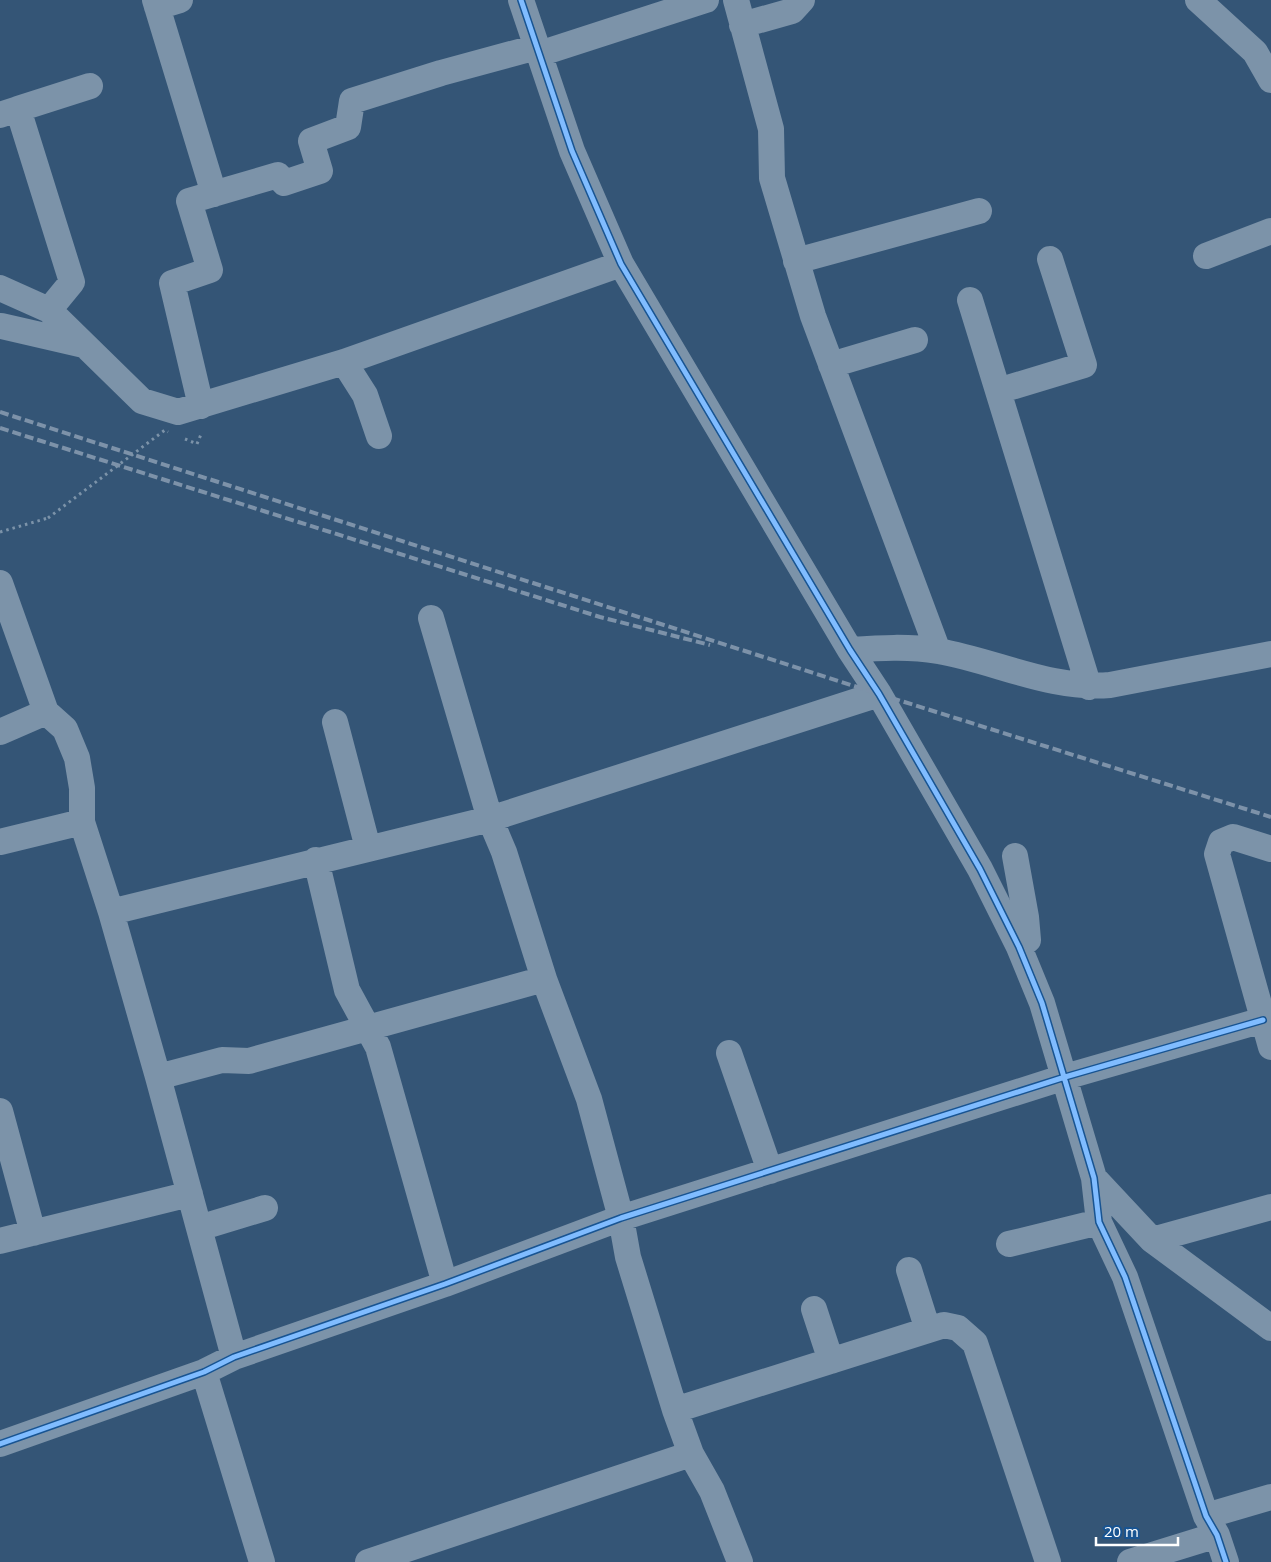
<svg xmlns="http://www.w3.org/2000/svg" width="1271" height="1562" viewBox="0 0 1271 1562" font-family="'Open Sans',sans-serif">
	<style>
		.lines { fill: none; stroke-linecap: round; stroke-linejoin: round }
		.path { stroke: #7c93a9; stroke-width: 3; stroke-dasharray: 2.5 4; stroke-linecap: butt }
		.minor { stroke: #7c93a9; stroke-width: 26 }
		.rail { stroke: #7d92a9; stroke-width: 4; stroke-dasharray: 9 4; stroke-linecap: butt }
		.path-bridge { stroke: #7c93a9; stroke-width: 3; stroke-dasharray: 2.5 4; stroke-linecap: butt }
		.cycleway-casing { stroke: #185492; stroke-width: 8 }
		.cycleway { stroke: #80bcff; stroke-width: 5 }
	</style>
	<rect width="100%" height="100%" fill="#345576"/>
	<g class="lines">
		<path class="path" d="M 185,439 L 197,444 L 202,432
			M 0,532 L 48,518"/>
		<path class="minor" d="M 155,0 L 214,194
			M 521,0 L 572,151 L 621,264 L 850,650 L 879,694 L 980,869 L 1019,947 L 1042,1003 L 1094,1178 L 1099,1222 L 1125,1277 L 1206,1516 L 1217,1535 L 1226,1562
			M 736,0 L 771,129 L 772,178 L 813,316 L 938,651
			M 1198,0 L 1255,52 L 1271,80
			M 157,7 L 180,0
			M 742,25 L 792,11 L 802,0
			M 539,54 L 706,0
			M 18,109 L 90,86
			M 0,115 L 18,109 L 72,282 L 49,310
			M 1206,256 L 1271,231
			M 796,261 L 979,211
			M 0,288 L 49,310 L 142,401 L 178,412 L 344,362 L 621,264
			M 970,300 L 1089,687
			M 1,326 L 84,345
			M 344,362 L 365,395 L 379,436
			M 831,365 L 915,340
			M 998,391 L 1084,365 L 1050,259
			M 201,406 L 172,283 L 210,270 L 189,201 L 278,175 L 284,183 L 320,171 L 311,141 L 348,127 L 352,101 L 441,73 L 537,47
			M 0,583 L 46,712 L 65,729 L 77,758 L 82,788 L 82,822 L 111,912 L 158,1077 L 234,1357
			M 431,618 L 490,819 L 504,852 L 544,979
			M 850,650 C 879,648 909,646 938,651 C 996,661 1050,690 1110,685 L 1271,654
			M 335,722 L 368,848
			M 0,732 L 46,712
			M 0,842 L 82,822
			M 1271,849 L 1233,837 L 1221,842 L 1217,854 L 1271,1047
			M 1015,856 L 1026,917 L 1028,940 L 1019,947
			M 316,860 L 347,990 L 378,1047 L 445,1284
			M 111,912 L 490,819 L 879,694
			M 729,1053 L 770,1171
			M 158,1077 L 222,1060 L 249,1061 L 544,979 L 589,1099 L 621,1218 L 628,1257 L 675,1410 L 691,1454 L 712,1491 L 740,1562
			M 0,1111 L 33,1233
			M 1094,1178 L 1152,1240 L 1271,1328
			M 199,1228 L 265,1208
			M 1152,1240 L 1271,1207
			M 0,1241 L 190,1194
			M 1009,1244 L 1099,1222
			M 909,1270 L 928,1330
			M 814,1309 L 831,1361
			M 204,1372 L 262,1562
			M 675,1410 L 944,1325 L 958,1328 L 975,1343 L 1048,1562
			M 0,1444 L 204,1372 L 234,1357 L 445,1284 L 621,1218 L 1065,1077 L 1263,1020
			M 1206,1516 L 1271,1497
			M 368,1562 L 691,1454
			M 1130,1562 L 1217,1535"/>
		<path class="rail" d="M 0,412 L 879,694 L 1271,817
			M 0,428 L 600,617 L 710,645"/>
		<path class="path-bridge" d="M 48,518 L 165,430 L 168,432"/>
		<defs>
			<path id="cycleway" d="M 521,0 L 572,151 L 621,264 L 850,650 L 879,694 L 980,869 L 1019,947 L 1042,1003 L 1094,1178 L 1099,1222 L 1125,1277 L 1206,1516 L 1217,1535 L 1226,1562
				M 0,1444 L 204,1372 L 234,1357 L 445,1284 L 621,1218 L 1065,1077 L 1263,1020"/>
		</defs>
		<use href="#cycleway" class="cycleway-casing"/>
		<use href="#cycleway" class="cycleway"/>
	</g>
	<path d="M1096 1537v8h82v-8" fill="none" stroke="#ffffff" stroke-width="2.5"/>
	<text x="1104" y="1537" font-size="15" fill="#ffffff" stroke="#185492" stroke-width="4" paint-order="stroke">20 m</text>
</svg>
